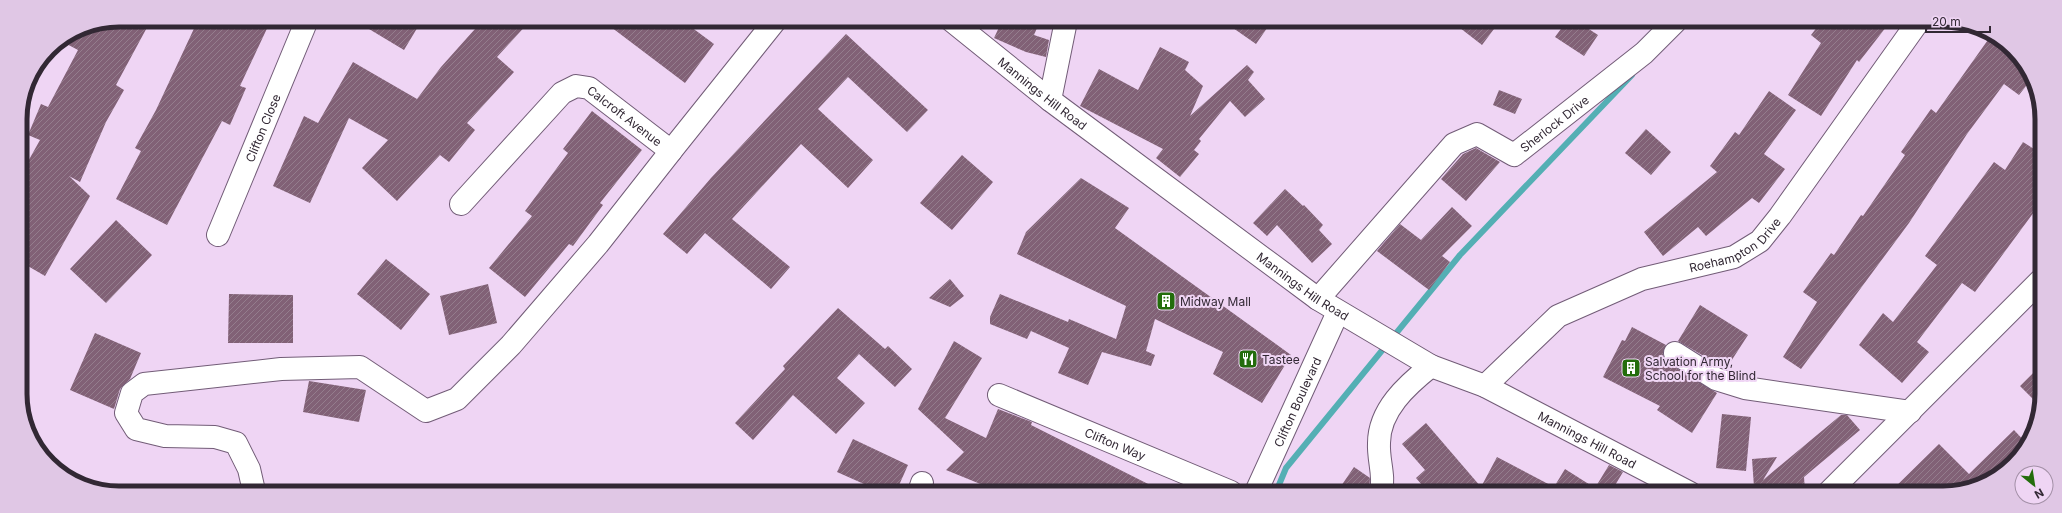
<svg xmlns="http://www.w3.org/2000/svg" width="2062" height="513" viewBox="0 0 2062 513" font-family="Inter,sans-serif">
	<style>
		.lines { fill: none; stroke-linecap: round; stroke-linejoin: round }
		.stream { stroke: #54afb4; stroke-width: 6 }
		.building { fill: url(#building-hatch) }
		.street-casing { stroke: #725c77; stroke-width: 24 }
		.secondary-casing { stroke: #725c77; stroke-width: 24 }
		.street { stroke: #fff; stroke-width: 22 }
		.secondary { stroke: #fff; stroke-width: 22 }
		.labels { text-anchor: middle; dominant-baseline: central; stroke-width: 4; stroke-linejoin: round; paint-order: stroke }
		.street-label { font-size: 12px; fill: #322834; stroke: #efd5f4 }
		.poi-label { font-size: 12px; fill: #322834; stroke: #efd5f4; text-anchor: start }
		.rim { fill: none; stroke: #322834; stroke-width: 5 }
	</style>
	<defs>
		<pattern id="building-hatch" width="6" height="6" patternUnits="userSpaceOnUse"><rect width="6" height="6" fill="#816176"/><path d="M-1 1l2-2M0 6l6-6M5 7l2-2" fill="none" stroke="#947d8d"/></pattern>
	</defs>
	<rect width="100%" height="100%" fill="#efd5f4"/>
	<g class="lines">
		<path class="stream" d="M 1276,492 L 1286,468 L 1460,255 L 1632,75"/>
	</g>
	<path class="building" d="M 119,20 L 151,20 L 116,85 L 124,90 L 106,122 L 80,182 L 69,176 L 90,196 L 45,276 L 21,262 L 21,174 L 40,140 L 28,135 L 41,104 L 48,107 L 78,50 L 61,41 L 81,27 Z
		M 198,20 L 271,20 L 240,86 L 246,88 L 230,125 L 222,121 L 167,225 L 116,199 L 141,151 L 135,148 L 156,110 Z
		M 354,20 L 422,20 L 404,50 Z
		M 483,20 L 531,20 L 497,57 L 514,72 L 467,123 L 475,130 L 449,162 L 440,155 L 397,201 L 362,168 L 388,140 L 349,118 L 310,203 L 273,186 L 304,116 L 318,123 L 353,62 L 417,99 L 441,67 Z
		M 603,21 L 683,21 L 714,44 L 685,83 Z
		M 1002,21 L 1040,21 L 1034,35 L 1049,40 L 1046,57 L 1026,52 L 994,38 Z
		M 1223,21 L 1272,21 L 1256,44 Z
		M 1451,21 L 1500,21 L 1482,45 Z
		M 1566,22 L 1578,22 L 1598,35 L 1584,56 L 1555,37 Z
		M 1821,22 L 1890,22 L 1859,62 L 1857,60 L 1821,116 L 1788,95 L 1821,43 L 1811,35 Z
		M 846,34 L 928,110 L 907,132 L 848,77 L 818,109 L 873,160 L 848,188 L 801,144 L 732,219 L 790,267 L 771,289 L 705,233 L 687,254 L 663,234 L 711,178 Z
		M 1990,37 L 2013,49 L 2030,81 L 2019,95 L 2004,84 L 1967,134 L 1909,223 L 1801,369 L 1783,357 L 1817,302 L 1803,292 L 1831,253 L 1834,255 L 1861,215 L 1863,216 L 1905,155 L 1901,152 L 1931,109 L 1936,113 Z
		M 1160,47 L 1189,62 L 1185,70 L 1203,86 L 1190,116 L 1247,65 L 1254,72 L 1248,80 L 1265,99 L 1245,117 L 1230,101 L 1199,139 L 1201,141 L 1194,150 L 1199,154 L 1180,177 L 1156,158 L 1163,149 L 1080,106 L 1099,69 L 1138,90 Z
		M 1499,90 L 1522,99 L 1515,114 L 1493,105 Z
		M 1769,91 L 1796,110 L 1764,154 L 1785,169 L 1759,203 L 1752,198 L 1706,236 L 1698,227 L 1663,256 L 1644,232 L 1717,172 L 1710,166 L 1735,132 L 1739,135 Z
		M 592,111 L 642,150 L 600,203 L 603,205 L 573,246 L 569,244 L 525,297 L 489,268 L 532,216 L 525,211 L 568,153 L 563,149 Z
		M 1646,129 L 1671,152 L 1651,175 L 1625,153 Z
		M 2023,142 L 2040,153 L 2040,204 L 1975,292 L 1962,283 L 1917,342 L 1929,352 L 1902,383 L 1859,345 L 1883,313 L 1893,322 L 1937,265 L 1925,256 L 1994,162 L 2005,170 Z
		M 1476,148 L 1500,162 L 1466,201 L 1441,179 L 1463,154 Z
		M 962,155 L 993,182 L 952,230 L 920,203 Z
		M 1081,178 L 1129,208 L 1115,228 L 1291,355 L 1262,403 L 1213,374 L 1223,352 L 1155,319 L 1146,351 L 1155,355 L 1151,366 L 1102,352 L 1088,385 L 1058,373 L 1069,348 L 1031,331 L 1027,339 L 990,324 L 990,317 L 1000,294 L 1068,322 L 1069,319 L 1116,339 L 1126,306 L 1017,254 L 1026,232 Z
		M 1285,189 L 1303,206 L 1304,205 L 1323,225 L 1319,230 L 1332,244 L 1312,263 L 1277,225 L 1267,236 L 1253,223 Z
		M 1452,207 L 1472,226 L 1442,256 L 1450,262 L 1429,290 L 1377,251 L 1400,224 L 1421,240 Z
		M 116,220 L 152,255 L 106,303 L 70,269 Z
		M 386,259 L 430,294 L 401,330 L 357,294 Z
		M 950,279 L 964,296 L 950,307 L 929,298 Z
		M 488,284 L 497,323 L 449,335 L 440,296 Z
		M 229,294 L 293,295 L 293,343 L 228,343 Z
		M 1700,305 L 1748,335 L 1726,369 L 1678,341 Z
		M 838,308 L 885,349 L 888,346 L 912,369 L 895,387 L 859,354 L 837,378 L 865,403 L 836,434 L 793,395 L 753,440 L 735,423 L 785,369 L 783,366 Z
		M 1632,327 L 1666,345 L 1663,353 L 1664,359 L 1668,363 L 1717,393 L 1692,433 L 1657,410 L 1660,406 L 1603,377 L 1622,340 L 1625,341 Z
		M 95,333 L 141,353 L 130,379 L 120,389 L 114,409 L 70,390 Z
		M 954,341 L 982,358 L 945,418 L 986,438 L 998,409 L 1032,422 L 1031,425 L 1164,492 L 1000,492 L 946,470 L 964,452 L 918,409 Z
		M 2040,366 L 2040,406 L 2020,386 Z
		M 309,381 L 366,390 L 359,422 L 303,412 Z
		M 1722,414 L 1751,417 L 1746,471 L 1716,468 Z
		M 1841,415 L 1847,415 L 1860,430 L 1804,477 L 1805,490 L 1748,493 L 1754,487 L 1752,459 L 1777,457 L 1763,480 Z
		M 1426,423 L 1481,487 L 1497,457 L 1554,487 L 1565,469 L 1595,488 L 1609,465 L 1623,472 L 1611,492 L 1428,492 L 1416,478 L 1425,470 L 1402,444 Z
		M 2014,430 L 2028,445 L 2008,469 L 1981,486 L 1949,493 L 1889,493 L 1939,444 L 1969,474 Z
		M 853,439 L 908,465 L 896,492 L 882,492 L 837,472 Z
		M 1354,467 L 1370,478 L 1369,492 L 1337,492 Z"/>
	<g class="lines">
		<defs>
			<g id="street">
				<path id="s1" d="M 461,204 L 562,93 L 576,86 L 589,88 L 671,151 L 775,21"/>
				<path id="s2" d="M 218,235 L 307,20"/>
				<path id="s3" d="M 1318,299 L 1454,144 L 1477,134 L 1514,155 L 1644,53 L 1675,22"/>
				<path d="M 1675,353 L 1716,379 L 1745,388 L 1910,412"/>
				<path id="s4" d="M 999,395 L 1231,492"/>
				<path d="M 254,491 L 249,469 L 236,443 L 215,437 L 165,436 L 136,429 L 126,413 L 132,393 L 144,384 L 281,369 L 360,367 L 426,411 L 457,399 L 511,345 L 598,244 L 671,151"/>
				<path d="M 919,492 L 922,483"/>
				<path id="s5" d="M 1256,492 L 1338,312"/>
				<path d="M 1381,492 C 1385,476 1378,460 1379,443 C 1379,410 1407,385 1431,366"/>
				<path d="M 1828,493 L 2040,281"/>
			</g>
			<g id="secondary">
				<path id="s6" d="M 952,21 L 1050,100 L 1318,299 L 1431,366 L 1485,386 L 1690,493"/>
				<path d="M 1050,100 L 1066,21"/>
				<path id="s7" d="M 1485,386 L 1558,316 L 1642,279 L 1734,257 L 1760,241 L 1780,216 L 1918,22"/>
			</g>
		</defs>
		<use href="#street" class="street-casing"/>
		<use href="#secondary" class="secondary-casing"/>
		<use href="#street" class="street"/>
		<use href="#secondary" class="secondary"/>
	</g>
	<defs>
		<symbol id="building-square" viewBox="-11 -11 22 22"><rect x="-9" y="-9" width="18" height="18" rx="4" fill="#236d0c" stroke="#efd5f4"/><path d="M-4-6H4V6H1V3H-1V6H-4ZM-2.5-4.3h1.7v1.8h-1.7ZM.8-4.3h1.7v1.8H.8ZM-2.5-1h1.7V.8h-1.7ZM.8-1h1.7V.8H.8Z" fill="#fff"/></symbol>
		<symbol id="restaurant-square" viewBox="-11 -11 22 22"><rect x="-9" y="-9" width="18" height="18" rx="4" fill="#236d0c" stroke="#efd5f4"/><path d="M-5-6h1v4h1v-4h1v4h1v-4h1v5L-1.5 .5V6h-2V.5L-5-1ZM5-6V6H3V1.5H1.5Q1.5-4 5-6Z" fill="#fff"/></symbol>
	</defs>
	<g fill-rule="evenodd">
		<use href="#building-square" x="1155" y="290" width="22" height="22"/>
		<use href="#restaurant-square" x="1237" y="348" width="22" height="22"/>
		<use href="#building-square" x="1620" y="357" width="22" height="22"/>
	</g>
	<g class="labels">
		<g class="street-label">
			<text stroke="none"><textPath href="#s6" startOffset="116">Mannings Hill Road</textPath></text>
			<text stroke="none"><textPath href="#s1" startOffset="224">Calcroft Avenue</textPath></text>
			<text stroke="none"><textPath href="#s3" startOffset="325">Sherlock Drive</textPath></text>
			<text stroke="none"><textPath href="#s2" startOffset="116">Clifton Close</textPath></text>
			<text stroke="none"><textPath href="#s7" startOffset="294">Roehampton Drive</textPath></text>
			<text stroke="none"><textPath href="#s6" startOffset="440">Mannings Hill Road</textPath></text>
			<text stroke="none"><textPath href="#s5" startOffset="99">Clifton Boulevard</textPath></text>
			<text stroke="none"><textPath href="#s6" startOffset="764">Mannings Hill Road</textPath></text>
			<text stroke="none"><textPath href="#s4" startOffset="126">Clifton Way</textPath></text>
		</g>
		<g class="poi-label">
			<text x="1180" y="301">Midway Mall</text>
			<text x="1262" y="359">Tastee</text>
			<text x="1645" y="361">Salvation Army,<tspan x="1645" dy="14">School for the Blind</tspan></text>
		</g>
	</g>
	<path d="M0 0H2062V513H0ZM119 27H1943A92 92 0 0 1 2035 119V394A92 92 0 0 1 1943 486H119A92 92 0 0 1 27 394V119A92 92 0 0 1 119 27Z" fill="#e0c7e5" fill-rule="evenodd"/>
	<path class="rim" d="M119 27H1943A92 92 0 0 1 2035 119V394A92 92 0 0 1 1943 486H119A92 92 0 0 1 27 394V119A92 92 0 0 1 119 27Z"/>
	<g transform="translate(2034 485) rotate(150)"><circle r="19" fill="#efd5f4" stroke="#a390a7"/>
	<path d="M0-3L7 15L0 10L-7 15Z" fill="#236d0c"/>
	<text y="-6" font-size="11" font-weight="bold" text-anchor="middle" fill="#322834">N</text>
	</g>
	<path d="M1926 26v6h64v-6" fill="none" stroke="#322834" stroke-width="2"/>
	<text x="1932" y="26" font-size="12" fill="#322834" stroke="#efd5f4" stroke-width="3" paint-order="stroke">20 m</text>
</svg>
